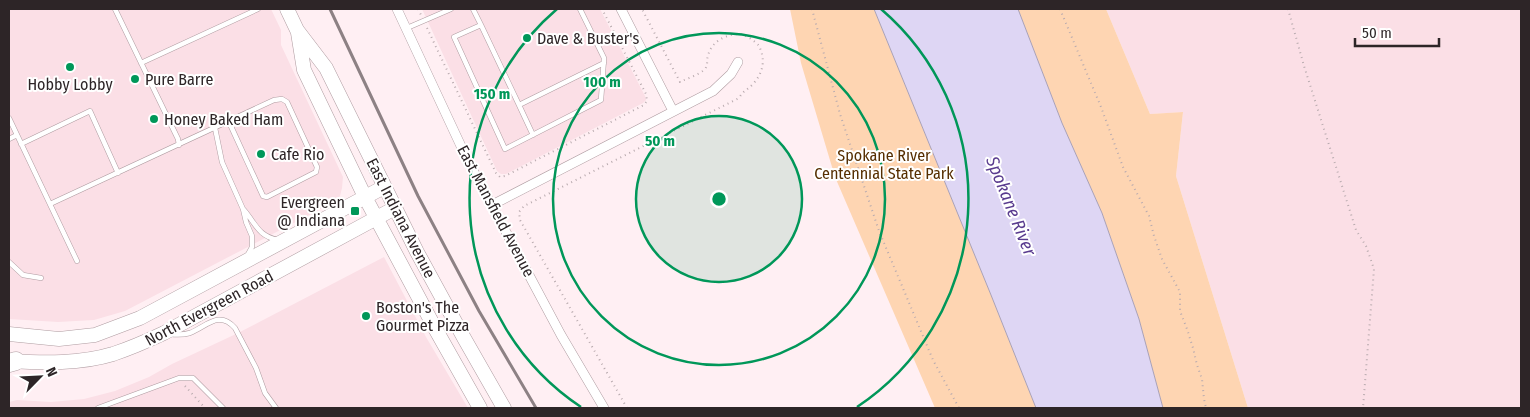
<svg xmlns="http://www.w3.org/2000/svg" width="1530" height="417" viewBox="0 0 1530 417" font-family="'Fira Sans Condensed',sans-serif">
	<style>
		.built { fill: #fbdfe6 }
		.green { fill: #fed5b2 }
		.water { fill: #ded6f4; stroke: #a9a1b6 }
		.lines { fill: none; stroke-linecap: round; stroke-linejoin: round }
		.service-casing { stroke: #af9ca1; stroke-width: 5.5 }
		.minor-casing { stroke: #af9ca1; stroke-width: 10 }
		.secondary-casing { stroke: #af9ca1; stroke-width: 15 }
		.motorway-casing { stroke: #af9ca1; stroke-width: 19 }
		.path { stroke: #b9abaf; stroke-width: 2; stroke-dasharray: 1 4; stroke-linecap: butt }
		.service { stroke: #fff; stroke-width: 4.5 }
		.minor { stroke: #fff; stroke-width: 9 }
		.secondary { stroke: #fff; stroke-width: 14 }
		.motorway { stroke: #fff; stroke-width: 18 }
		.rail { stroke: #8d8184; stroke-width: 3 }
		.ring { fill: none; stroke: #009759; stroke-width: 2.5 }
		.poi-dot { fill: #009759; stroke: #fff; stroke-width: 2 }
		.labels { text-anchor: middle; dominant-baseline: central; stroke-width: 4; stroke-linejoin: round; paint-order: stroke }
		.poi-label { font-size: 16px; fill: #2d2527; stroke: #fff; text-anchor: start }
		.park-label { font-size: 16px; fill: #562e00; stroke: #fff }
		.street-label { font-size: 16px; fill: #2d2527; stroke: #fff }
		.water-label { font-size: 18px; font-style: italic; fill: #5a3c8f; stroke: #fff }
		.centre { fill: #009759; stroke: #fff; stroke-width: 2.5 }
		.ring-label { font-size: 15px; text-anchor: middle; font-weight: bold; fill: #009759; stroke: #fff; stroke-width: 4; stroke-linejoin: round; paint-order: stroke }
	</style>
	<rect width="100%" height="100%" fill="#ffeff3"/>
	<path class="built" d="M 9,9 L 271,9 L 281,30 L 281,45 L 343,177 L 342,188 L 340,196 L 334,202 L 125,311 L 94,320 L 58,322 L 9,319 Z
		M 422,9 L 600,9 L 645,96 L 646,100 L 643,103 L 506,174 L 501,174 L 497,171 Z
		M 1106,9 L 1521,9 L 1521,408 L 1248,408 L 1176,176 L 1183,112 L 1150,114 Z
		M 384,257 L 426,337 L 468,408 L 9,408 L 9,402 L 17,400 L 51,402 L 84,399 L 115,391 L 149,377 L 172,364 L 238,333 Z"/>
	<path class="green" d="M 790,9 L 874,9 L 991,295 L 1036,408 L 935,408 L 835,177 L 801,63 Z
		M 1018,9 L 1106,9 L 1150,114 L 1183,112 L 1176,176 L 1248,408 L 1163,408 L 1139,319 L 1102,213 L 1062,123 Z"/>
	<path class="water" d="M 874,9 L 1018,9 L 1062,123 L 1102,213 L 1139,319 L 1163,408 L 1036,408 L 991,295 Z"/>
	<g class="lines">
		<defs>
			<path id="service" d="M 115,9 L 178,139 L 179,145
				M 473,9 L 481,25 L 454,37 L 505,149 L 601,100 L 604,58 L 580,9
				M 481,25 L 519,105
				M 407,28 L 451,9
				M 141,63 L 258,9
				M 9,118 L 77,261
				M 215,128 L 222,162 L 243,209 L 246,222 L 252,236 L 252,247 L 247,256
				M 533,135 L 519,105 L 604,63
				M 9,139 L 17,135
				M 21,144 L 90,111 L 118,173
				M 50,204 L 274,100 L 282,99 L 287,102 L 317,167 L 316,172 L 267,197 L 263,196 L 229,122
				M 244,210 C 256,224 258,236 278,240
				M 9,262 L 23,275 L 41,278
				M 170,334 C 177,335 183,335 190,333 C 207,326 219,310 235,328 L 256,368 L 265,393 L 276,408
				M 98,408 L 179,378 L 193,378 L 223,408"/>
			<path id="minor" d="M 397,9 L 467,159 L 561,335 L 604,408
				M 621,9 L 673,111
				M 492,205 L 713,91 L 731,74 L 738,62"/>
			<path id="secondary" d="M 287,9 L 297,30 L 326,68 L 417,252 L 464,338 L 504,408
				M 298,33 L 304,70 L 365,197 L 436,330 L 480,408
				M 9,334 L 59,339 L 95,335 L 140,318 L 384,187
				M 9,361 C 44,363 80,364 113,354 C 131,348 147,341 164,333 L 395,208"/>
			<path id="motorway" d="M 9,363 L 16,361"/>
		</defs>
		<use href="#service" class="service-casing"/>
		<use href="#minor" class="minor-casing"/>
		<use href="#secondary" class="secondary-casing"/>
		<use href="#motorway" class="motorway-casing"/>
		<path class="path" d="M 418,9 L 421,15
			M 812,9 L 840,114 L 879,231 L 933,360 L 959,408
			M 1060,9 L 1101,107 L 1123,167 L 1149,216 L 1154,236 L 1162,259 L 1180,292 L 1180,311 L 1187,329 L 1193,348 L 1197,365 L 1202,379 L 1204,399 L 1206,408
			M 1288,9 L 1304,66 L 1356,230 L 1366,246 L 1374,269 L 1363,408
			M 427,28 L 496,173 L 500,177 L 505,176 L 644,105 L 647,101 L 646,94 L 602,9
			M 185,386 L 205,408
			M 627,408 L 520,220 L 519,212 L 524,206 L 739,98 C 743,91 747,90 752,85 C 763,74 766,60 759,46 C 755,41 746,35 740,34 C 727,34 711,41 708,56 C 706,61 709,65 704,70 C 698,75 688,78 680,82 L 642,9"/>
		<use href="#service" class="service"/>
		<use href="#minor" class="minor"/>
		<use href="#secondary" class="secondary"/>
		<use href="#motorway" class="motorway"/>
		<path class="rail" d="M 330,9 L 418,196 L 479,311 L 536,408"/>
	</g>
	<circle cx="719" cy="199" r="83" fill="#009759" fill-opacity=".12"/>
	<g class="ring">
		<circle cx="719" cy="199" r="83"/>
		<circle cx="719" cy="199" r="166"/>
		<path d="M581 407A250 250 0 0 1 557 9M881 9A250 250 0 0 1 857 407"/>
	</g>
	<g class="poi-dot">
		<circle cx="527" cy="38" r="5"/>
		<circle cx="70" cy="67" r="5"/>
		<circle cx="135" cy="79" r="5"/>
		<circle cx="154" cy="119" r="5"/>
		<circle cx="261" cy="154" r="5"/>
		<rect x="350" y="206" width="10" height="10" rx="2.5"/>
		<circle cx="366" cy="316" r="5"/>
	</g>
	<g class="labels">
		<g class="poi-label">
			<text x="537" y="38">Dave &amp; Buster's</text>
			<text x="145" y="79">Pure Barre</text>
			<text x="70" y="84" text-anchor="middle">Hobby Lobby</text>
			<text x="164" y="119">Honey Baked Ham</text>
			<text x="271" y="154">Cafe Rio</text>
			<text x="345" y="202" text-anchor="end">Evergreen<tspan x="345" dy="18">@ Indiana</tspan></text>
			<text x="376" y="307">Boston's The<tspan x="376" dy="18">Gourmet Pizza</tspan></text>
		</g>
		<g class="park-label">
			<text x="884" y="155">Spokane River<tspan x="884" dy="18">Centennial State Park</tspan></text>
		</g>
		<g class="street-label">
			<text transform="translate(496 211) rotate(62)">East Mansfield Avenue</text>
			<text transform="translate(401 218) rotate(63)">East Indiana Avenue</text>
			<text transform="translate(209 308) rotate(-28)">North Evergreen Road</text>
		</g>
		<g class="water-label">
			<text transform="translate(1011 206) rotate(68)">Spokane River</text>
		</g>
	</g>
	<circle cx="719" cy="199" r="8" class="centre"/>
	<g class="ring-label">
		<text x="602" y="87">100 m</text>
		<text x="492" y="99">150 m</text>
		<text x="660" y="146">50 m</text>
	</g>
	<rect width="1530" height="417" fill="none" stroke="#2d2527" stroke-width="20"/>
	<g transform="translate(40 377) rotate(66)" stroke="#ffffff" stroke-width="4" paint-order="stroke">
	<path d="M0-4L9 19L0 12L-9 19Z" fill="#2d2527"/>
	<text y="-8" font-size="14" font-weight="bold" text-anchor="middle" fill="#2d2527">N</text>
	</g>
	<path d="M1355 38v8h84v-8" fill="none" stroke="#2d2527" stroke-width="2.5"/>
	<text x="1362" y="38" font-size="15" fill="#2d2527" stroke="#ffffff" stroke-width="4" paint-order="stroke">50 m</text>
</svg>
